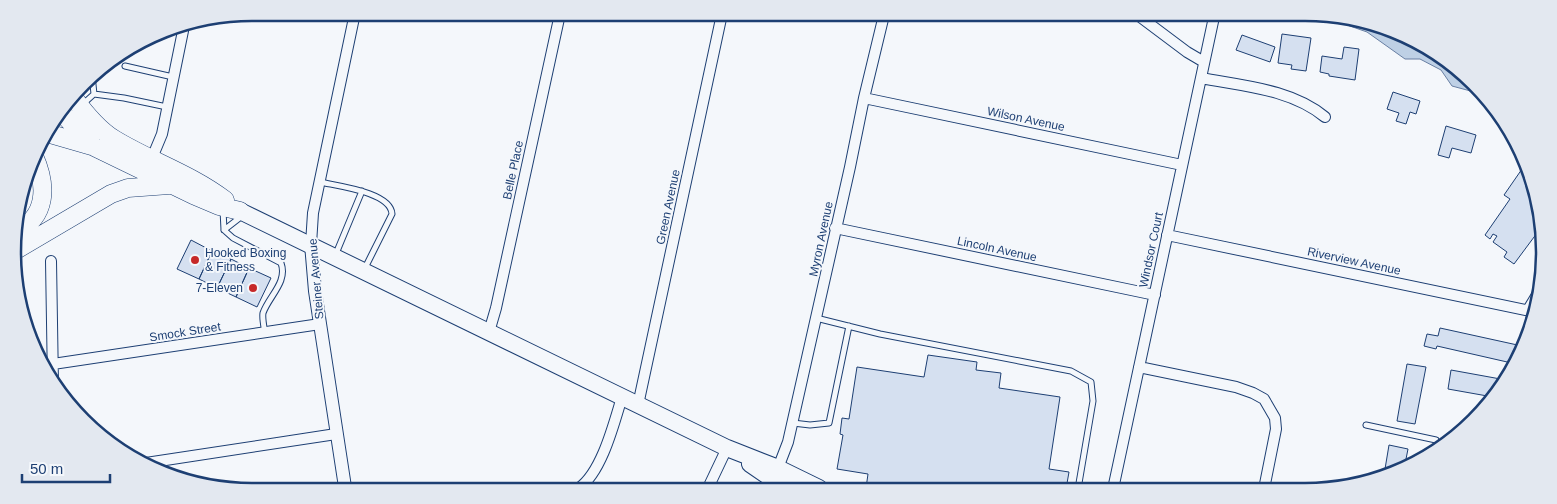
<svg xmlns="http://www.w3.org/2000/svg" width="1557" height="504" viewBox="0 0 1557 504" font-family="Helvetica,sans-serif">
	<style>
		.water { fill: #bed0e5; stroke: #687fa3 }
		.building { fill: #d5e0f0; stroke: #1d3f73 }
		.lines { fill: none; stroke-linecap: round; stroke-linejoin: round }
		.service-casing { stroke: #1d3f73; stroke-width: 7 }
		.minor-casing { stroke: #1d3f73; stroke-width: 12 }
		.tertiary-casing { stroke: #1d3f73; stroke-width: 14 }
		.primary-casing { stroke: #1d3f73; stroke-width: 18 }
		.trunk-casing { stroke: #1d3f73; stroke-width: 19 }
		.service { stroke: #f4f7fb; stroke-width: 5 }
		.minor { stroke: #f4f7fb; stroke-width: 10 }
		.tertiary { stroke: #f4f7fb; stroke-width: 12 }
		.primary { stroke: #f4f7fb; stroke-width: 16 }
		.trunk { stroke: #f4f7fb; stroke-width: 18 }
		.poi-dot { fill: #c62828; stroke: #f4f7fb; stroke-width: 2 }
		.labels { text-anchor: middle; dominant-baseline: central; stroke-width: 4; stroke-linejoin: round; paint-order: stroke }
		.street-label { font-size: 12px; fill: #1d3f73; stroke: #f4f7fb }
		.poi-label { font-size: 12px; fill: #1d3f73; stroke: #f4f7fb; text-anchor: start }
		.rim { fill: none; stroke: #1d3f73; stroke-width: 2.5 }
	</style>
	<rect width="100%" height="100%" fill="#f4f7fb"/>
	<path class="water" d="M 1336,17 L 1352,17 L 1438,53 L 1478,93 L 1452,86 L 1441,70 L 1420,59 L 1405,59 L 1367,32 L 1347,25 Z"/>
	<path class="building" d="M 1282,34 L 1311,38 L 1306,71 L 1291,69 L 1292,65 L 1278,63 Z
		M 1242,35 L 1275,47 L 1270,62 L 1236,50 Z
		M 1344,47 L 1359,49 L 1355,80 L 1329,76 L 1329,74 L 1320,72 L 1322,56 L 1342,59 Z
		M 1393,92 L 1420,101 L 1416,114 L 1410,112 L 1406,124 L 1396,121 L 1399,113 L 1387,109 Z
		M 1446,126 L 1476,135 L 1471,153 L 1452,148 L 1449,158 L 1438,155 Z
		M 1522,169 L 1526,172 L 1540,206 L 1540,229 L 1514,264 L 1504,257 L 1507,252 L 1493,242 L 1497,236 L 1493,234 L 1490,239 L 1485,235 L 1510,199 L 1504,195 Z
		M 191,240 L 212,251 L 199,279 L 177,269 Z
		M 212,251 L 231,259 L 217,288 L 199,279 Z
		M 231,259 L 249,268 L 236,297 L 217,288 Z
		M 249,268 L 271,278 L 257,307 L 236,297 Z
		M 1440,328 L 1522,346 L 1516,364 L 1437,346 L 1436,349 L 1424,346 L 1427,334 L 1438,336 Z
		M 928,355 L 977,362 L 976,370 L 1001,373 L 999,388 L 1060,397 L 1049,469 L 1069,472 L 1066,489 L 868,488 L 866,488 L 868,474 L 837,469 L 843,435 L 840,434 L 842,418 L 849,419 L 857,367 L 924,377 Z
		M 1407,364 L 1426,367 L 1415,424 L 1397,421 Z
		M 1451,370 L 1506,380 L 1493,397 L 1448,389 Z
		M 1389,445 L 1408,449 L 1404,469 L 1384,475 Z
		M 1284,485 L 1325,488 L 1325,489 L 1283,489 Z"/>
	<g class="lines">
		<defs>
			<path id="service" d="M 125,66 L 173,77
				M 92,75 L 94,94
				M 83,104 L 94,94 L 124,98 L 167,107
				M 320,182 C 337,186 391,192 392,214 L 364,270
				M 223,210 L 224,230 L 242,216
				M 224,230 L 233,238 L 281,263 C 288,282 269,296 263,313 C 262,318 264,327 265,333
				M 335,256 L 362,191
				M 1525,310 L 1540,285
				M 816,318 L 880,334 L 1071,371 L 1091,382 L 1093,401 L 1078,489
				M 793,423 L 810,425 L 829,423 L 849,326
				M 1366,425 L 1436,440"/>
			<path id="minor" d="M 1139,16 L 1187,52 L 1204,62
				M 1201,78 C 1243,86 1291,89 1325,117
				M 864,98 L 1182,165
				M 152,158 L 162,134 L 184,26
				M 835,228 L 1155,295
				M 1167,235 L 1535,312
				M 311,244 L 313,213 L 355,13
				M 51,261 L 53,384
				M 489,332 L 496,308 L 560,14
				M 53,364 L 320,324
				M 1139,367 L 1236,387 L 1253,393 L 1264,399 L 1275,418 L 1276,429 L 1264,489
				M 638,405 L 722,14
				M 146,463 L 336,434
				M 778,468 L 788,442 L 850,167 L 864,98 L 884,15
				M 579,488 C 602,472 614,423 622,397
				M 708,488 L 727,448
				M 1113,489 L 1214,17"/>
			<path id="tertiary" d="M 311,244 L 315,291 L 345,487"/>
			<path id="primary" d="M 240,211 L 727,448 L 778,468 L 819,488
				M 750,464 L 772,479 L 790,488"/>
			<path id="trunk" d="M 74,98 C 85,113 98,129 114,139 C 150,161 191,174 225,200
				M 62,113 L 94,147 L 193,195 L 219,206 L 240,211
				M 47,133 L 92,146
				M 15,232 C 48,217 47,185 34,156
				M 16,250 L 111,194 L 128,188 L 169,185"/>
		</defs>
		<use href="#service" class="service-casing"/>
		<use href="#minor" class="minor-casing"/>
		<use href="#tertiary" class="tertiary-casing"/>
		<use href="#primary" class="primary-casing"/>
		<use href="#trunk" class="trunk-casing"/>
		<use href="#service" class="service"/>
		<use href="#minor" class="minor"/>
		<use href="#tertiary" class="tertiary"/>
		<use href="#primary" class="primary"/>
		<use href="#trunk" class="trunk"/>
	</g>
	<g class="poi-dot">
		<circle cx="195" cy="260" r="5"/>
		<circle cx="253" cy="288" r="5"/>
	</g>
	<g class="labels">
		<g class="street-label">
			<text transform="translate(1026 119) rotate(12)">Wilson Avenue</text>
			<text transform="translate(513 170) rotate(-78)">Belle Place</text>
			<text transform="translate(668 207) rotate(-78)">Green Avenue</text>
			<text transform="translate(821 239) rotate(-78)">Myron Avenue</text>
			<text transform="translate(997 249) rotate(12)">Lincoln Avenue</text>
			<text transform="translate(1151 250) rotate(-78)">Windsor Court</text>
			<text transform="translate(1354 261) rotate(12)">Riverview Avenue</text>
			<text transform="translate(316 279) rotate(-95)">Steiner Avenue</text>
			<text transform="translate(185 332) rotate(-9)">Smock Street</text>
		</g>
		<g class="poi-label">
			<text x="205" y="253">Hooked Boxing<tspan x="205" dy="14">&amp; Fitness</tspan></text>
			<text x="243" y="288" text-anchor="end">7-Eleven</text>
		</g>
	</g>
	<path d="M0 0H1557V504H0ZM252 21H1305A231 231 0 0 1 1536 252V252A231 231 0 0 1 1305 483H252A231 231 0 0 1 21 252V252A231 231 0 0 1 252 21Z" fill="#e3e8f0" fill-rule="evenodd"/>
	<path class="rim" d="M252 21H1305A231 231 0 0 1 1536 252V252A231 231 0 0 1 1305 483H252A231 231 0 0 1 21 252V252A231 231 0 0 1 252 21Z"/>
	<path d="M22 474v8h88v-8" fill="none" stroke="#1d3f73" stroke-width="2.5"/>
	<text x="30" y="474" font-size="15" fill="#1d3f73" stroke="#f4f7fb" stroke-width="4" paint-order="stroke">50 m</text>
</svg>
